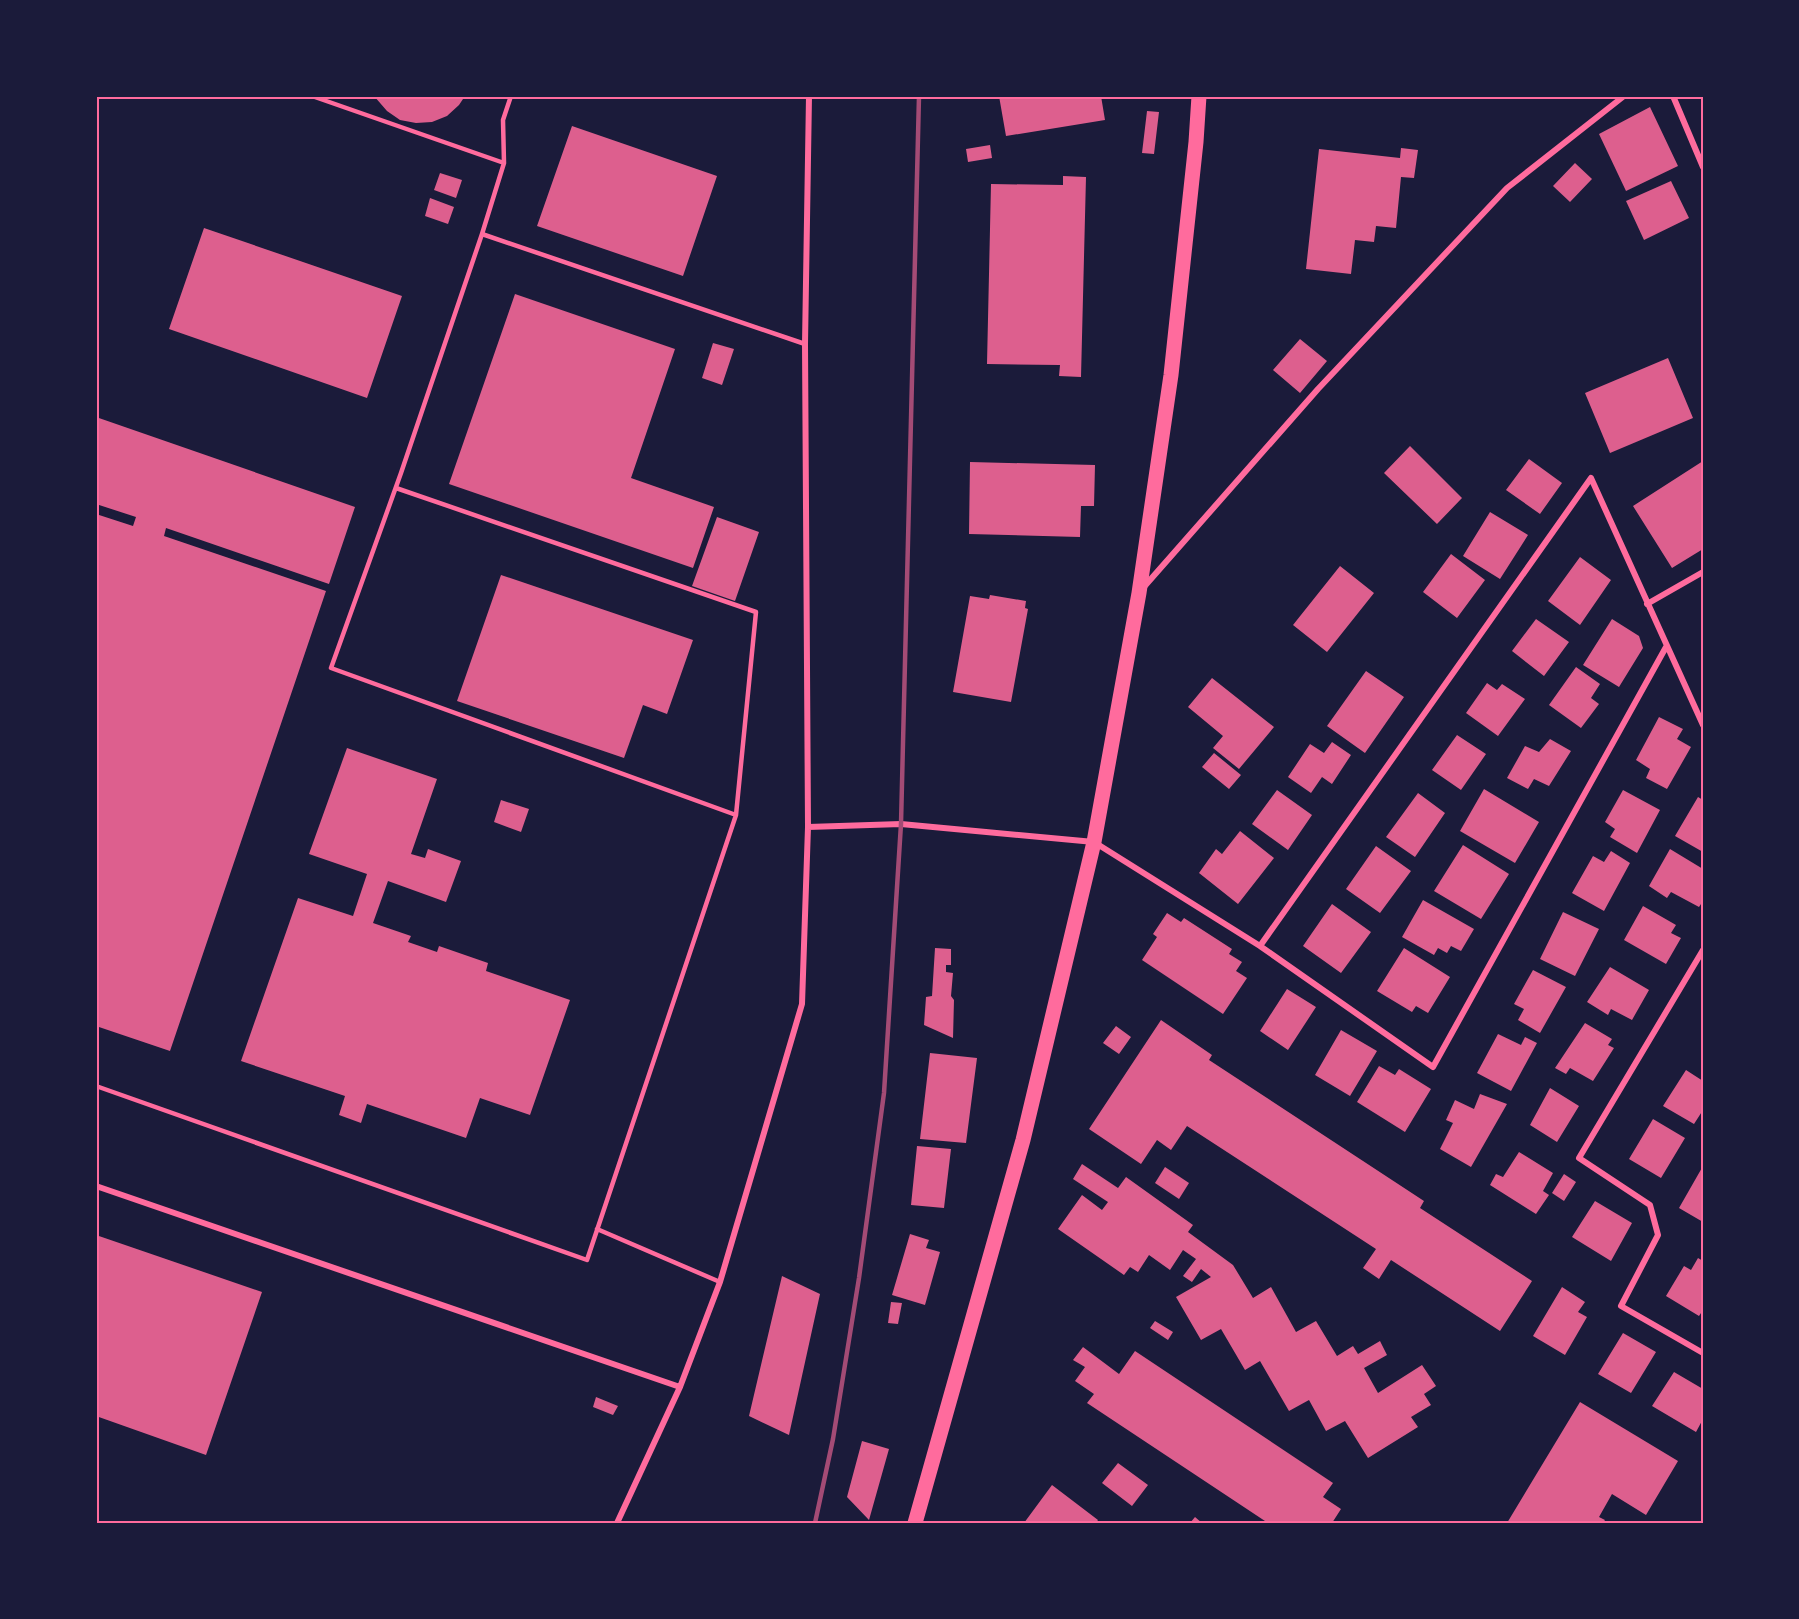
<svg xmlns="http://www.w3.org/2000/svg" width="1799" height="1619" viewBox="0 0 1799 1619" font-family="Montserrat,sans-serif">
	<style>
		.building { fill: #dd5f8e }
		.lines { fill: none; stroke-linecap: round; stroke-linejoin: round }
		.service { stroke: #ff6b9d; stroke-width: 4.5 }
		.minor { stroke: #ff6b9d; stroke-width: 6 }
		.primary { stroke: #ff6b9d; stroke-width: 15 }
		.rail { stroke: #a44b75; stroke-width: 4.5 }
		.neatline { fill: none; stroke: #ff6b9d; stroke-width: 2 }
	</style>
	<rect width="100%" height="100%" fill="#1b1b3a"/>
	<path class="building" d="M 374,96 L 465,96 L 459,105 L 447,116 L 432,122 L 416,123 L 400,120 L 387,111 Z
		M 999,96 L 1101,96 L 1105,120 L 1006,136 Z
		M 1650,107 L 1678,166 L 1626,191 L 1599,134 Z
		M 1147,111 L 1159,112 L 1154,154 L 1142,153 Z
		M 572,126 L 717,176 L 683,276 L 537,226 Z
		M 990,145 L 992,158 L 968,162 L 966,149 Z
		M 1401,148 L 1418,150 L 1414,178 L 1401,177 L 1396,228 L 1376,226 L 1374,242 L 1355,240 L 1351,274 L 1306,269 L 1319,149 L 1400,158 Z
		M 1575,163 L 1592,179 L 1570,202 L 1553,186 Z
		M 440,173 L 462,180 L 456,198 L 434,190 Z
		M 1063,176 L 1086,177 L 1081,377 L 1059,376 L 1060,365 L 987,364 L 991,184 L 1063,185 Z
		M 1671,181 L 1689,218 L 1644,240 L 1626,201 Z
		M 430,198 L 454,207 L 448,224 L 425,216 Z
		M 204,228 L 402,296 L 367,398 L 169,329 Z
		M 515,294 L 675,349 L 631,478 L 714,507 L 693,568 L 449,484 Z
		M 1300,339 L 1327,361 L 1300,393 L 1273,370 Z
		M 713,343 L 734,349 L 722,385 L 702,378 Z
		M 1668,358 L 1693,418 L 1610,453 L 1585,393 Z
		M 96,417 L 355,507 L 329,584 L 166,528 L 164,536 L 326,591 L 170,1051 L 96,1026 L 96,514 L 133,526 L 136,517 L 96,504 Z
		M 1410,446 L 1462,498 L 1437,524 L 1384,473 Z
		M 1529,459 L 1562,483 L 1540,514 L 1506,490 Z
		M 1703,461 L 1703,549 L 1672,568 L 1633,506 Z
		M 970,462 L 1095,465 L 1094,506 L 1081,506 L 1080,537 L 969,534 Z
		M 1490,512 L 1528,535 L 1500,579 L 1463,556 Z
		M 717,517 L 759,532 L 735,601 L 692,586 Z
		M 1451,554 L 1485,580 L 1457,618 L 1423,592 Z
		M 1580,557 L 1611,580 L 1580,625 L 1548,601 Z
		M 1340,566 L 1374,593 L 1327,652 L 1293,625 Z
		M 501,575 L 693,640 L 667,714 L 643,705 L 624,758 L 457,701 Z
		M 990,595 L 1026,601 L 1025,608 L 1028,609 L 1011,702 L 953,692 L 970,596 L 989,599 Z
		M 1536,619 L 1569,642 L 1544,676 L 1512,651 Z
		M 1612,619 L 1639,636 L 1643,648 L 1619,687 L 1583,665 Z
		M 1576,667 L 1600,684 L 1591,698 L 1599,704 L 1581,728 L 1549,705 Z
		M 1366,671 L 1404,697 L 1365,753 L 1327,726 Z
		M 1212,678 L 1274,727 L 1239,769 L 1213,748 L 1223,736 L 1188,707 Z
		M 1487,683 L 1497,690 L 1502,684 L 1525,699 L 1498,736 L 1466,713 Z
		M 1659,717 L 1683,729 L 1677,739 L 1691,747 L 1667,789 L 1646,778 L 1650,769 L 1636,760 Z
		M 1457,735 L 1486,754 L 1461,790 L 1432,770 Z
		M 1550,739 L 1571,751 L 1549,786 L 1534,779 L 1528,789 L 1507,778 L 1525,746 L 1539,752 Z
		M 1332,742 L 1351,755 L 1332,784 L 1322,777 L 1311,793 L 1288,777 L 1310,744 L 1324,753 Z
		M 347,748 L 437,779 L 411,854 L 425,858 L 428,849 L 461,861 L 446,902 L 388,881 L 373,923 L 411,936 L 408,942 L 437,952 L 439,946 L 488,963 L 486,971 L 570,1000 L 530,1115 L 480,1098 L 466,1138 L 367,1104 L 361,1123 L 339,1115 L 345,1096 L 241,1061 L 298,898 L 353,916 L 367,874 L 309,854 Z
		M 1214,753 L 1241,775 L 1229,789 L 1202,767 Z
		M 1484,789 L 1539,822 L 1515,863 L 1460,831 Z
		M 1277,790 L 1312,815 L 1288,850 L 1252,824 Z
		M 1623,790 L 1660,810 L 1637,853 L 1610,837 L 1615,829 L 1605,822 Z
		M 1418,793 L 1445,813 L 1415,857 L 1386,837 Z
		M 1698,797 L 1703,800 L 1703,852 L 1675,836 Z
		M 501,800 L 529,809 L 521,832 L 494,822 Z
		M 1240,831 L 1274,858 L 1238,904 L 1199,873 L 1216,849 L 1222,854 Z
		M 1463,845 L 1509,874 L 1481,919 L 1434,891 Z
		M 1376,846 L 1411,871 L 1380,913 L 1346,889 Z
		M 1670,849 L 1703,869 L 1703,901 L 1699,907 L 1671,892 L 1667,898 L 1649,886 Z
		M 1611,851 L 1630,863 L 1604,911 L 1572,893 L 1593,856 L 1604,862 Z
		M 1423,900 L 1474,929 L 1461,951 L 1451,946 L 1447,953 L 1438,948 L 1434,955 L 1402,937 Z
		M 1332,904 L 1371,932 L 1341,973 L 1303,946 Z
		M 1643,906 L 1676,925 L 1671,933 L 1681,938 L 1666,964 L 1624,940 Z
		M 1563,912 L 1599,929 L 1575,976 L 1540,959 Z
		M 1167,913 L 1181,922 L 1184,918 L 1232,949 L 1229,954 L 1242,962 L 1236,971 L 1247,978 L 1223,1014 L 1142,960 L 1157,937 L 1153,934 Z
		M 935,948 L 951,949 L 951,965 L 946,965 L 946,972 L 953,973 L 951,996 L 954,1000 L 953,1038 L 924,1025 L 926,997 L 932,996 Z
		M 1404,948 L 1450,977 L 1428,1013 L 1416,1006 L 1412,1012 L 1377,991 Z
		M 1610,967 L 1649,990 L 1632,1020 L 1611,1009 L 1608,1015 L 1587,1002 Z
		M 1533,970 L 1566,987 L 1540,1033 L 1518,1020 L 1524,1009 L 1514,1004 Z
		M 1287,989 L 1316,1007 L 1288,1050 L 1260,1031 Z
		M 1161,1020 L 1212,1055 L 1209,1060 L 1424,1201 L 1420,1208 L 1532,1281 L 1500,1331 L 1391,1260 L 1379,1279 L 1363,1268 L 1376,1249 L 1187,1126 L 1171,1150 L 1157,1140 L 1141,1164 L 1089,1129 Z
		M 1585,1023 L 1612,1039 L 1608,1045 L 1614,1048 L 1593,1081 L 1570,1068 L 1566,1074 L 1555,1068 Z
		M 1116,1026 L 1131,1037 L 1119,1054 L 1103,1043 Z
		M 1341,1030 L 1377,1051 L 1350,1096 L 1315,1075 Z
		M 1498,1034 L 1521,1045 L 1525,1037 L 1537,1043 L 1511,1091 L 1477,1073 Z
		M 930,1053 L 977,1058 L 966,1143 L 920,1139 Z
		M 1379,1066 L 1395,1075 L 1399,1069 L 1431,1089 L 1405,1132 L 1357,1102 Z
		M 1686,1070 L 1703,1081 L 1703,1110 L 1694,1124 L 1663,1106 Z
		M 1550,1088 L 1579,1106 L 1557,1142 L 1530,1125 Z
		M 1480,1094 L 1507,1104 L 1471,1167 L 1440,1149 L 1453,1123 L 1446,1120 L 1455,1100 L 1474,1109 Z
		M 1653,1119 L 1685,1138 L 1661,1178 L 1629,1159 Z
		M 917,1146 L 951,1149 L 944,1208 L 911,1205 Z
		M 1519,1152 L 1553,1173 L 1543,1191 L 1549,1195 L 1536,1214 L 1490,1185 L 1496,1174 L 1503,1177 Z
		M 1082,1164 L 1118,1188 L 1126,1177 L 1193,1225 L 1188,1232 L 1233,1265 L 1253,1298 L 1271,1287 L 1296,1332 L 1316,1321 L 1337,1356 L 1353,1346 L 1358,1354 L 1380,1341 L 1387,1355 L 1364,1368 L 1378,1393 L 1422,1365 L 1436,1386 L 1424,1394 L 1431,1405 L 1411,1417 L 1418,1427 L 1368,1458 L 1345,1421 L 1326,1431 L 1309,1400 L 1289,1411 L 1260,1361 L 1245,1370 L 1221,1329 L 1201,1340 L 1176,1297 L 1211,1277 L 1201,1269 L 1192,1282 L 1183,1276 L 1196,1259 L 1183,1250 L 1170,1270 L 1149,1255 L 1138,1272 L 1130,1267 L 1124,1275 L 1058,1229 L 1082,1195 L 1102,1210 L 1108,1202 L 1073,1179 Z
		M 1703,1166 L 1703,1222 L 1679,1208 Z
		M 1165,1167 L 1189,1183 L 1179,1199 L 1155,1183 Z
		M 1564,1174 L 1576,1182 L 1564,1201 L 1552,1193 Z
		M 1595,1201 L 1632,1223 L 1611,1261 L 1572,1237 Z
		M 910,1234 L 929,1240 L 926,1248 L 940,1252 L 925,1305 L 892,1295 Z
		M 96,1235 L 262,1292 L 206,1455 L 96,1416 Z
		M 1698,1258 L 1703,1261 L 1703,1310 L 1699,1316 L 1666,1296 L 1684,1266 L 1691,1270 Z
		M 782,1276 L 820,1294 L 789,1435 L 749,1416 Z
		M 1562,1287 L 1585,1302 L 1578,1312 L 1587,1317 L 1565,1355 L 1533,1336 Z
		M 891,1302 L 902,1303 L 898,1324 L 888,1323 Z
		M 1155,1321 L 1173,1332 L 1168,1340 L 1150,1328 Z
		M 1623,1333 L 1656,1352 L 1631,1393 L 1598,1374 Z
		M 1083,1347 L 1119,1374 L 1135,1351 L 1333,1483 L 1323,1497 L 1341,1509 L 1332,1523 L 1268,1523 L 1087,1403 L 1094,1394 L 1075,1381 L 1085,1367 L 1073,1360 Z
		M 1674,1372 L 1703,1389 L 1703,1419 L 1696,1432 L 1652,1406 Z
		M 596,1397 L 618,1406 L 613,1415 L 593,1407 Z
		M 1580,1402 L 1678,1461 L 1646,1515 L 1612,1494 L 1599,1517 L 1605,1520 L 1603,1523 L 1507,1523 Z
		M 862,1441 L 889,1449 L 869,1520 L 847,1497 Z
		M 1118,1463 L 1148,1485 L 1132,1506 L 1102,1483 Z
		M 1052,1485 L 1098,1520 L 1096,1523 L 1024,1523 Z
		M 1195,1517 L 1202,1523 L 1190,1523 Z"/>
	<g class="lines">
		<path class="service" d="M 312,96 L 504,163 L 482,234 L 805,344
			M 504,163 L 503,120 L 511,96
			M 482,234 L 401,473 L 331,668 L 736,815
			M 96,1086 L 587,1260 L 736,815 L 756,612 L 396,488
			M 597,1229 L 720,1282"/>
		<path class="minor" d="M 1673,96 L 1703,167
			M 1143,588 L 1318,389 L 1507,188 L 1624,96
			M 1647,604 L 1703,572
			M 808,827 L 901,824 L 1094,842 L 1260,946 L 1433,1067 L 1666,647
			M 1260,946 L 1591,478 L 1703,725
			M 1703,950 L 1579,1158 L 1650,1205 L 1658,1235 L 1621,1306 L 1703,1353
			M 96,1186 L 680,1387
			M 617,1523 L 680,1387 L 720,1282 L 802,1004 L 808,827 L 805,344 L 809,96"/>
		<path class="primary" d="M 915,1523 L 1023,1140 L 1094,842 L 1139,593 L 1171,375 L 1196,142 L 1199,96"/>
		<path class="rail" d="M 815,1523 L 833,1439 L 859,1278 L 884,1093 L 901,824 L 919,96"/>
	</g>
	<rect width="1799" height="1619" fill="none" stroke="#1b1b3a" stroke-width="195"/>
	<rect x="98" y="98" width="1604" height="1424" class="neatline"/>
</svg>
